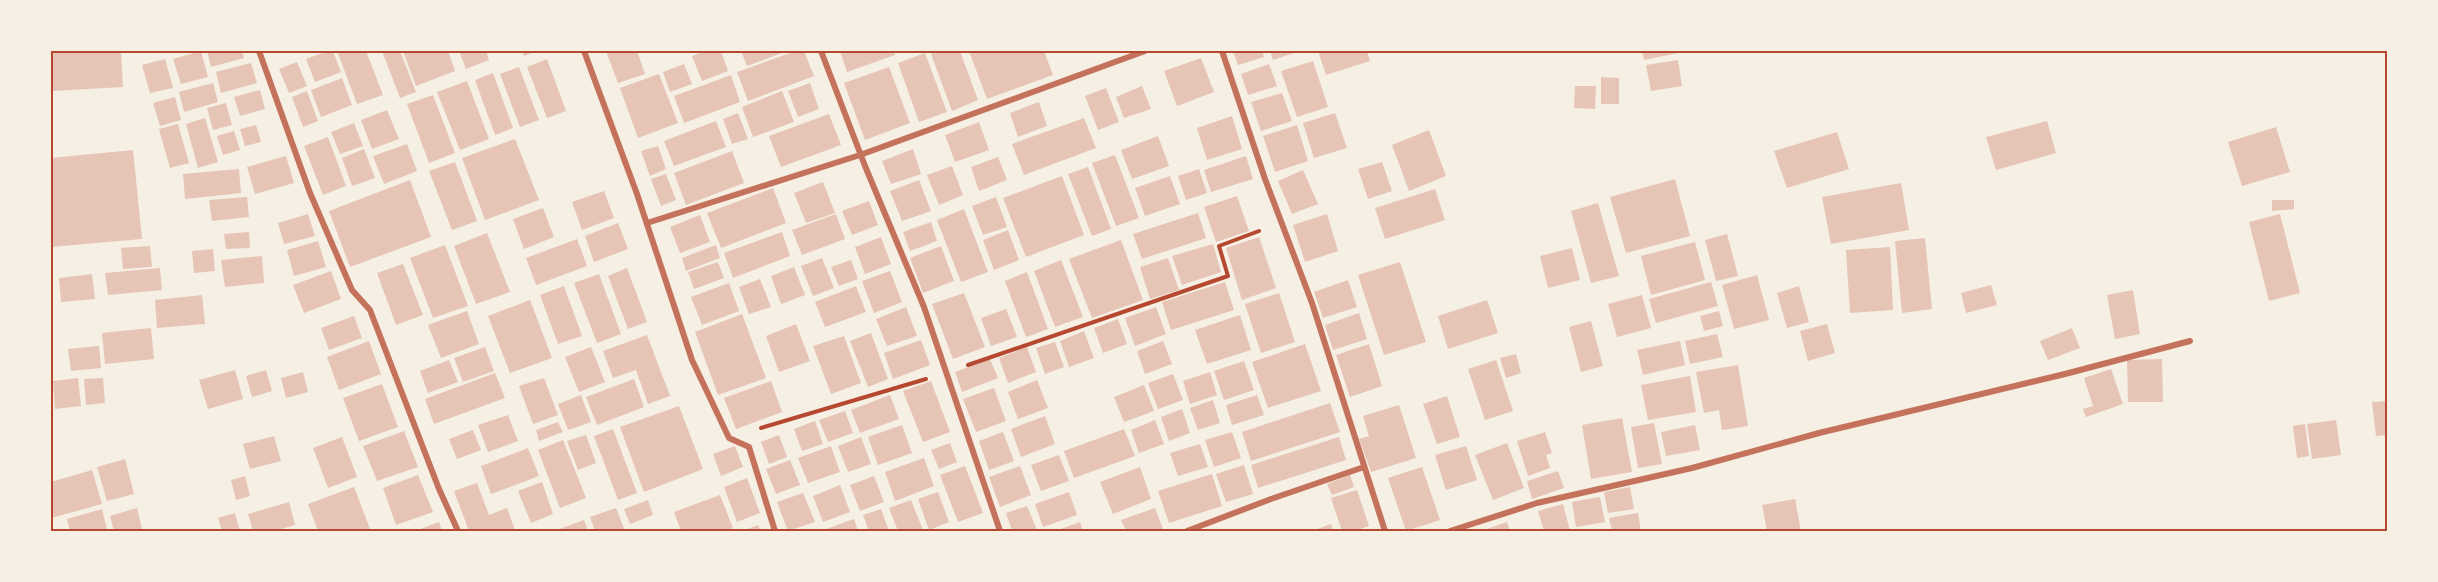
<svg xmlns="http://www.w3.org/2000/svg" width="2438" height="582" viewBox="0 0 2438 582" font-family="'Titillium Web',sans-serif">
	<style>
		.building { fill: #e6c5b7 }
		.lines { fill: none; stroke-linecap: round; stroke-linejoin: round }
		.path { stroke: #b5482f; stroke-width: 4 }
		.minor { stroke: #c5725c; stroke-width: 6 }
		.neatline { fill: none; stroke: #b5482f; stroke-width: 2 }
	</style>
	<rect width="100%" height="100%" fill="#f6efe4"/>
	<path class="building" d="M 51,51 L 121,51 L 123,87 L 52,91 Z
		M 201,51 L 208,77 L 181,84 L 173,59 Z
		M 207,51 L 242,51 L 244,58 L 211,67 Z
		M 328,51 L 333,51 L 341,72 L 315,82 L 306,59 Z
		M 337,51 L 366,51 L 383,95 L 357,104 Z
		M 382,51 L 400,51 L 416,92 L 400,98 Z
		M 403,51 L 448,51 L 455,71 L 416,86 Z
		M 459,51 L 486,51 L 489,60 L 466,69 Z
		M 522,51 L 536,51 L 524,56 Z
		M 606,51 L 637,51 L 645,74 L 618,83 Z
		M 706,51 L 721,51 L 728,71 L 702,81 L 692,56 Z
		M 741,51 L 787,51 L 747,66 Z
		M 796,51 L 804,51 L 814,76 L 748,101 L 737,72 Z
		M 840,51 L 894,51 L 895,55 L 847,72 Z
		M 939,51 L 960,51 L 978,100 L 952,111 L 931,54 Z
		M 969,51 L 1044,51 L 1053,75 L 987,99 Z
		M 1233,51 L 1262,51 L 1264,57 L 1238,65 Z
		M 1270,51 L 1300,51 L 1273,60 Z
		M 1318,51 L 1367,51 L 1370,61 L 1326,75 Z
		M 1642,51 L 1677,51 L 1678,53 L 1644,60 Z
		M 925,53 L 947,112 L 919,122 L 898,63 Z
		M 1201,58 L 1214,92 L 1177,106 L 1164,71 Z
		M 165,59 L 173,88 L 150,93 L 142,65 Z
		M 547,59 L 566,111 L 547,118 L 527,67 Z
		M 1678,60 L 1682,86 L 1651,91 L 1646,65 Z
		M 1313,61 L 1328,107 L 1297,117 L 1281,71 Z
		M 297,62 L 307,86 L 289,93 L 279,69 Z
		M 251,63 L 257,83 L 221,93 L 216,72 Z
		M 684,64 L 692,84 L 670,92 L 663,72 Z
		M 1269,64 L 1277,86 L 1248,95 L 1241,74 Z
		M 519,67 L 539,120 L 520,127 L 500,74 Z
		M 889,67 L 910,123 L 865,140 L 844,83 Z
		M 493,73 L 513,128 L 495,135 L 475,80 Z
		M 659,74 L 678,123 L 638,138 L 620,88 Z
		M 731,75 L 740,102 L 684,123 L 674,96 Z
		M 1601,77 L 1619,78 L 1619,104 L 1601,104 Z
		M 342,78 L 352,105 L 321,117 L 311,90 Z
		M 467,81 L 489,139 L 460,150 L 437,92 Z
		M 213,83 L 218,102 L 184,112 L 179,92 Z
		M 810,83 L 819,109 L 798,117 L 788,91 Z
		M 1142,86 L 1151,109 L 1124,118 L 1116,97 Z
		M 1575,86 L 1596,86 L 1595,109 L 1574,108 Z
		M 1106,88 L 1119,122 L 1098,130 L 1085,96 Z
		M 260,90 L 265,109 L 240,116 L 234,97 Z
		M 307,91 L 318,121 L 303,127 L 292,97 Z
		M 782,91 L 794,122 L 753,137 L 742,107 Z
		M 1282,93 L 1292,121 L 1261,131 L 1251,102 Z
		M 433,95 L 455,153 L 429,163 L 407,104 Z
		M 175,97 L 181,120 L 160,126 L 153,103 Z
		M 1039,102 L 1047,126 L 1018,137 L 1010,113 Z
		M 226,103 L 232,125 L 213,130 L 207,108 Z
		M 387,110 L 399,139 L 372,149 L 361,120 Z
		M 738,113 L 748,139 L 732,144 L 723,119 Z
		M 1335,113 L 1347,148 L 1314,158 L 1303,123 Z
		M 829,114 L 841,145 L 781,167 L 769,136 Z
		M 1232,116 L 1242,149 L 1207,160 L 1197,128 Z
		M 205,118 L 218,162 L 198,168 L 186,124 Z
		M 1084,118 L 1096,148 L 1024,175 L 1012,144 Z
		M 716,121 L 726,147 L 674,166 L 664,141 Z
		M 2047,121 L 2056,153 L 1996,170 L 1986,137 Z
		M 979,122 L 989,150 L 955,162 L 945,135 Z
		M 354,123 L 363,146 L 340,154 L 331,132 Z
		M 178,124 L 189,163 L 170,168 L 159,129 Z
		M 256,125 L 261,142 L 245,146 L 240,129 Z
		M 1297,125 L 1308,161 L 1275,172 L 1263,136 Z
		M 2276,127 L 2290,172 L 2242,186 L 2228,142 Z
		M 1429,130 L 1446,176 L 1409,191 L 1392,145 Z
		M 234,131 L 240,150 L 223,155 L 217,136 Z
		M 1837,132 L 1849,169 L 1787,188 L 1774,151 Z
		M 1158,136 L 1169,166 L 1132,179 L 1121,150 Z
		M 328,137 L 346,186 L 323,195 L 304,146 Z
		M 515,139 L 539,200 L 485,220 L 462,158 Z
		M 407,144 L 417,171 L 384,184 L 373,156 Z
		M 658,146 L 666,169 L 650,176 L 641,151 Z
		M 364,149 L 375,178 L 352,186 L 342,158 Z
		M 913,149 L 921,174 L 891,184 L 882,161 Z
		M 133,150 L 142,239 L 51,247 L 51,158 Z
		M 732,151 L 744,183 L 686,205 L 674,173 Z
		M 1115,155 L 1139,218 L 1116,226 L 1092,163 Z
		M 286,156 L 294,183 L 255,194 L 247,167 Z
		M 1246,156 L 1253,179 L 1211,192 L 1204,170 Z
		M 998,157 L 1007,180 L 979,191 L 971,167 Z
		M 455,162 L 477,221 L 452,230 L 429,171 Z
		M 1382,162 L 1392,191 L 1368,199 L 1358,169 Z
		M 952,166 L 963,195 L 939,205 L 927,175 Z
		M 1088,167 L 1111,229 L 1092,236 L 1068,174 Z
		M 239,169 L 241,193 L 185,199 L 183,174 Z
		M 1199,169 L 1207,193 L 1186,200 L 1178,176 Z
		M 1303,170 L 1318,204 L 1292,214 L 1278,181 Z
		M 666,174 L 676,200 L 661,206 L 651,179 Z
		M 1062,176 L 1084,235 L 1026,257 L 1003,198 Z
		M 1170,176 L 1180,204 L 1145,216 L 1135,188 Z
		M 1675,179 L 1690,236 L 1626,253 L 1610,197 Z
		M 410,180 L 431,237 L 350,267 L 329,211 Z
		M 919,180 L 931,211 L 902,221 L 890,191 Z
		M 823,182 L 835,213 L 806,223 L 794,193 Z
		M 1901,183 L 1909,230 L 1831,244 L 1822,197 Z
		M 773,188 L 786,223 L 721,248 L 707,213 Z
		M 1435,189 L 1445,220 L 1385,239 L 1375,208 Z
		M 604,191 L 614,218 L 582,230 L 572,202 Z
		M 1237,196 L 1249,231 L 1216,242 L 1204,207 Z
		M 247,197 L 249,217 L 212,221 L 209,200 Z
		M 996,197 L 1007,227 L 983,235 L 972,206 Z
		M 2272,200 L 2294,200 L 2294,209 L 2272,211 Z
		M 869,201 L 878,225 L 852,235 L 842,211 Z
		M 1598,203 L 1619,276 L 1591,283 L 1571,211 Z
		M 543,208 L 554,237 L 524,249 L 513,219 Z
		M 964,209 L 988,272 L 961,282 L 937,220 Z
		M 1198,213 L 1206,238 L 1142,259 L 1133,234 Z
		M 308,214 L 315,236 L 284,244 L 278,223 Z
		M 836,214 L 845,239 L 802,255 L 792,230 Z
		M 1327,214 L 1338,251 L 1305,262 L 1293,225 Z
		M 2280,214 L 2300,293 L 2269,301 L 2249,222 Z
		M 700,215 L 710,242 L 680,253 L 670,227 Z
		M 931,222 L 937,241 L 910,251 L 903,232 Z
		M 618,223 L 628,249 L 594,262 L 585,236 Z
		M 1008,230 L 1019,260 L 994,270 L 983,240 Z
		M 249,232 L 250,248 L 226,249 L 224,234 Z
		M 782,232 L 790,256 L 733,278 L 724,253 Z
		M 487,233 L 510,292 L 476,304 L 454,246 Z
		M 1727,234 L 1738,276 L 1716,281 L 1705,240 Z
		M 881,237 L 891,264 L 865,274 L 855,247 Z
		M 1259,237 L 1276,288 L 1242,300 L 1226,248 Z
		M 1925,238 L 1932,309 L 1902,313 L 1895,241 Z
		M 577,239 L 587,266 L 536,285 L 526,258 Z
		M 1121,240 L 1143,300 L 1092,318 L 1069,259 Z
		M 318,241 L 326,267 L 294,276 L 287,250 Z
		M 1695,242 L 1705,280 L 1651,295 L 1641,256 Z
		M 1213,244 L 1221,272 L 1182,285 L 1172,256 Z
		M 445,245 L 468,306 L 433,318 L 410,258 Z
		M 716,245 L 720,258 L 686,271 L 682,258 Z
		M 150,246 L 152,267 L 123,269 L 121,248 Z
		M 941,246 L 954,281 L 923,293 L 910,258 Z
		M 1890,247 L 1893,310 L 1850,313 L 1846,250 Z
		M 1572,248 L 1580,280 L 1548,288 L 1540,256 Z
		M 213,249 L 215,271 L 194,273 L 192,251 Z
		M 262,256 L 264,283 L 225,287 L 221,260 Z
		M 822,258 L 834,288 L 813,296 L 801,266 Z
		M 1168,258 L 1179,290 L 1150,299 L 1140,267 Z
		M 851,260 L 858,279 L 839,286 L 831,267 Z
		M 1061,260 L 1083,317 L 1055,327 L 1034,271 Z
		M 718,262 L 724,278 L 694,289 L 688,272 Z
		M 1400,262 L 1426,342 L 1384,355 L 1358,275 Z
		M 403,264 L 423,315 L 396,325 L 377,273 Z
		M 794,267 L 805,295 L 781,304 L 771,276 Z
		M 160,268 L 162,290 L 108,295 L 105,273 Z
		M 627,268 L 647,322 L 628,329 L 608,276 Z
		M 331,271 L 341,299 L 304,313 L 293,285 Z
		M 890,271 L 902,302 L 874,313 L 862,281 Z
		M 1027,272 L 1048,329 L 1026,337 L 1005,281 Z
		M 92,274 L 95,299 L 61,302 L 59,278 Z
		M 599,274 L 621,334 L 597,343 L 574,283 Z
		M 1757,275 L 1769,320 L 1734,329 L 1722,285 Z
		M 760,279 L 771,307 L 749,314 L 739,287 Z
		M 1348,280 L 1357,307 L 1323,318 L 1314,292 Z
		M 1225,282 L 1234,310 L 1171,330 L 1162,302 Z
		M 1711,282 L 1718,306 L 1656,323 L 1649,299 Z
		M 729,283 L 739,311 L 702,325 L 691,297 Z
		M 1991,285 L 1997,305 L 1966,313 L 1961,293 Z
		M 564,286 L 582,336 L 558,344 L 540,295 Z
		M 856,286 L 866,312 L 825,327 L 815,302 Z
		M 1799,286 L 1809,322 L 1787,328 L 1777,293 Z
		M 2133,290 L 2140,334 L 2115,339 L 2107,295 Z
		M 964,293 L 985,347 L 953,359 L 932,304 Z
		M 1279,293 L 1295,342 L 1261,353 L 1245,304 Z
		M 202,295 L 205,324 L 157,328 L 155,300 Z
		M 1642,295 L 1651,328 L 1617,337 L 1608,304 Z
		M 530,300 L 552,358 L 510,373 L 488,316 Z
		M 1487,300 L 1498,333 L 1448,349 L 1438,316 Z
		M 906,307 L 917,336 L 887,346 L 876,319 Z
		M 1156,307 L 1166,334 L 1135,346 L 1125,318 Z
		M 1006,309 L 1017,337 L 991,346 L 981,318 Z
		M 467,311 L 479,344 L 441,358 L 428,325 Z
		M 1719,311 L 1723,326 L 1704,331 L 1700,316 Z
		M 1359,313 L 1367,339 L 1333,350 L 1325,325 Z
		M 742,314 L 766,378 L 718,395 L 695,332 Z
		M 1240,315 L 1251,350 L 1207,364 L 1195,330 Z
		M 354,316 L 362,338 L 329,350 L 321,328 Z
		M 1118,319 L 1127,344 L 1103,353 L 1094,328 Z
		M 1591,321 L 1603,366 L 1581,372 L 1569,327 Z
		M 796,324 L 810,361 L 779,372 L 766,336 Z
		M 1827,324 L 1835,353 L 1808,361 L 1800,331 Z
		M 151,328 L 154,359 L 105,364 L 102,333 Z
		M 2072,328 L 2080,348 L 2048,360 L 2040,341 Z
		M 1084,331 L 1094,358 L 1069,367 L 1060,341 Z
		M 871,333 L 888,379 L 868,387 L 850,341 Z
		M 1717,334 L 1723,357 L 1690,364 L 1685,341 Z
		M 647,335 L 670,396 L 648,404 L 636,370 L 613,378 L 603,351 Z
		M 844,336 L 861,383 L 831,394 L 813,346 Z
		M 921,340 L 930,365 L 893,379 L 884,353 Z
		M 369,341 L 381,374 L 339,390 L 327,357 Z
		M 1163,341 L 1172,364 L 1145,374 L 1137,351 Z
		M 1680,341 L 1685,365 L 1643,375 L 1637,350 Z
		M 1055,342 L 1064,367 L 1045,374 L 1036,348 Z
		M 1305,344 L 1321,391 L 1268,408 L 1252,362 Z
		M 1369,344 L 1382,386 L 1350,397 L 1336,355 Z
		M 99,346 L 101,368 L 71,371 L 68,349 Z
		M 485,347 L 494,371 L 463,382 L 454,358 Z
		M 591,347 L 605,382 L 579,392 L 565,357 Z
		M 1027,347 L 1036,372 L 1008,383 L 999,358 Z
		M 1516,354 L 1521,373 L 1506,378 L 1500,358 Z
		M 990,359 L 998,378 L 962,392 L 955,372 Z
		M 2162,359 L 2163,402 L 2128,402 L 2127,360 Z
		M 449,360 L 458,382 L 428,393 L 420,371 Z
		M 1496,360 L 1513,411 L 1485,420 L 1468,369 Z
		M 1244,361 L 1254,390 L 1224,400 L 1214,371 Z
		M 1738,365 L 1748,426 L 1722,430 L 1719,410 L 1704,413 L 1696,372 Z
		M 2111,369 L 2123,404 L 2086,417 L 2083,409 L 2093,406 L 2084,378 Z
		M 235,370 L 243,399 L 208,409 L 199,380 Z
		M 266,370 L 272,391 L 252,397 L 246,376 Z
		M 303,372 L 308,392 L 286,398 L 281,378 Z
		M 1210,372 L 1217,395 L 1190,404 L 1183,381 Z
		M 495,373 L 505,398 L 434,424 L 425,399 Z
		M 1173,374 L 1183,400 L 1158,409 L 1148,383 Z
		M 1690,376 L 1696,412 L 1648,420 L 1641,385 Z
		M 78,378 L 81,406 L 55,409 L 53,381 Z
		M 103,378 L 105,403 L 86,405 L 84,379 Z
		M 544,378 L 558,415 L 533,424 L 519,386 Z
		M 634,379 L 644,407 L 597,425 L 586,397 Z
		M 1037,380 L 1048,408 L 1018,419 L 1008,392 Z
		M 771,381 L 782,412 L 736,429 L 724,398 Z
		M 931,381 L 950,432 L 923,442 L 903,391 Z
		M 382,384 L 398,427 L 359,441 L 343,398 Z
		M 1144,385 L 1154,411 L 1124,422 L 1114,397 Z
		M 994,388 L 1006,421 L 976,432 L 963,399 Z
		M 581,395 L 591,422 L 568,430 L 558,404 Z
		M 890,395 L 899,419 L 860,433 L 851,410 Z
		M 1257,395 L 1264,415 L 1232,425 L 1226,405 Z
		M 1447,396 L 1460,437 L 1437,444 L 1423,404 Z
		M 1213,400 L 1220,423 L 1198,430 L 1190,408 Z
		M 2387,401 L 2387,435 L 2376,436 L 2372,402 Z
		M 1330,403 L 1340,432 L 1251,461 L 1242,432 Z
		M 1399,405 L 1416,458 L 1371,472 L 1359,439 L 1369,436 L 1363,416 Z
		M 679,406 L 703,469 L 644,492 L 620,427 Z
		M 1182,409 L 1190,433 L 1169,441 L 1161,417 Z
		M 845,411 L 853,433 L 828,442 L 819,420 Z
		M 508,415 L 518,441 L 488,452 L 478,425 Z
		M 1045,416 L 1055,444 L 1021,457 L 1011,429 Z
		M 1622,418 L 1632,472 L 1591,479 L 1582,425 Z
		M 1155,420 L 1164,444 L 1139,453 L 1131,430 Z
		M 2336,420 L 2341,455 L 2312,459 L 2307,424 Z
		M 815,421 L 823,444 L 802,451 L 794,429 Z
		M 558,422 L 563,432 L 539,441 L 536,430 Z
		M 1654,423 L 1662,464 L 1638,468 L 1631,427 Z
		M 2305,424 L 2309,456 L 2297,458 L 2293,426 Z
		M 902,425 L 912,453 L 878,465 L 868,437 Z
		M 1695,425 L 1700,450 L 1666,456 L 1661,432 Z
		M 613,429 L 637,493 L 618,500 L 594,436 Z
		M 1124,429 L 1135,456 L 1074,478 L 1064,451 Z
		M 473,430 L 481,450 L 457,459 L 449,439 Z
		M 404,431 L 418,467 L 377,481 L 363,446 Z
		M 1003,432 L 1014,461 L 989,470 L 979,441 Z
		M 1232,432 L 1241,458 L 1214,467 L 1205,440 Z
		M 1545,432 L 1552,453 L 1546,455 L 1550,468 L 1528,476 L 1517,441 Z
		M 586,435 L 596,463 L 578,470 L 567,441 Z
		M 779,435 L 787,457 L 769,464 L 761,442 Z
		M 274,436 L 281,461 L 250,469 L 243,444 Z
		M 342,437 L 357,477 L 328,488 L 313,448 Z
		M 861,437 L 871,464 L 848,472 L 838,446 Z
		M 1339,437 L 1346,460 L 1258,488 L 1251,465 Z
		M 563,440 L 586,498 L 560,508 L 538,450 Z
		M 950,443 L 957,462 L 939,469 L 931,450 Z
		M 1507,443 L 1524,488 L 1493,500 L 1475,455 Z
		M 1200,444 L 1208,467 L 1178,476 L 1170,453 Z
		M 735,446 L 743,467 L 721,476 L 713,454 Z
		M 831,446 L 840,472 L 808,483 L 798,458 Z
		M 1466,446 L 1477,480 L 1446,490 L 1435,455 Z
		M 528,448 L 539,476 L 491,494 L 481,466 Z
		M 1059,455 L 1069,481 L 1041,491 L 1031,465 Z
		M 924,458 L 934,486 L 895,501 L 885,472 Z
		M 125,459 L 134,494 L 107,501 L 97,467 Z
		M 790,460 L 800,485 L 776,494 L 766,469 Z
		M 1244,465 L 1253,494 L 1226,502 L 1216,474 Z
		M 965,466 L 983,513 L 958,522 L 940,475 Z
		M 1020,466 L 1031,495 L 1000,507 L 989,477 Z
		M 1140,467 L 1151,499 L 1113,514 L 1100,482 Z
		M 1422,467 L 1440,520 L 1406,531 L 1388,478 Z
		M 92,470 L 102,504 L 51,518 L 51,482 Z
		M 1558,471 L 1564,488 L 1532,499 L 1527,481 Z
		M 1212,474 L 1222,506 L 1169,523 L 1158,491 Z
		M 418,475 L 433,512 L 396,525 L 383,488 Z
		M 1350,475 L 1354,487 L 1332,495 L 1327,484 Z
		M 245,476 L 250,496 L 236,500 L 231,480 Z
		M 874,476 L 884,502 L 860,511 L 850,485 Z
		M 747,478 L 760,513 L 737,522 L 724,487 Z
		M 542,482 L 553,514 L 531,523 L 518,491 Z
		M 477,483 L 489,515 L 507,508 L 515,530 L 469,531 L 454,491 Z
		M 840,485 L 850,512 L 823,522 L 813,496 Z
		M 354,487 L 370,529 L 363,531 L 318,531 L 308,504 Z
		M 1630,487 L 1634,509 L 1608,513 L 1604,492 Z
		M 1357,490 L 1369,526 L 1354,531 L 1342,531 L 1331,498 Z
		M 938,492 L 949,522 L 929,530 L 918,499 Z
		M 1069,492 L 1077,515 L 1043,527 L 1035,504 Z
		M 803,493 L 815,522 L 788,531 L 777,502 Z
		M 720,495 L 733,528 L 725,531 L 681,531 L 674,512 Z
		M 1600,497 L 1605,522 L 1576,527 L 1572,502 Z
		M 1795,499 L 1801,531 L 1767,531 L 1762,505 Z
		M 648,500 L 653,515 L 630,524 L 624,509 Z
		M 911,500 L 923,530 L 898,531 L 889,508 Z
		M 289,502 L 295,525 L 275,531 L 253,531 L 248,514 Z
		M 1563,504 L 1570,531 L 1544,531 L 1538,511 Z
		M 1027,506 L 1037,530 L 1012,531 L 1006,513 Z
		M 137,508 L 142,529 L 114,531 L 110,516 Z
		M 616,508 L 625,531 L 595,531 L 590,517 Z
		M 1155,508 L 1163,529 L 1156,531 L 1126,531 L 1121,520 Z
		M 102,509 L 107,529 L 70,531 L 67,519 Z
		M 881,509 L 889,531 L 869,531 L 863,515 Z
		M 235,513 L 240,531 L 222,531 L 218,518 Z
		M 1638,513 L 1641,531 L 1612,531 L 1609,518 Z
		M 854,519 L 858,531 L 827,531 L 826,529 Z
		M 584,520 L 588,531 L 554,531 Z
		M 439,522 L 442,531 L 415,531 Z
		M 1080,522 L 1083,531 L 1055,531 Z
		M 1507,522 L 1510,531 L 1481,531 Z
		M 1331,524 L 1333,531 L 1312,531 Z
		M 758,525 L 761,531 L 742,531 Z"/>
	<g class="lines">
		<path class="path" d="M 968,365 L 1228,276 L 1219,246 L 1259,231
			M 761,428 L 926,379"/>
		<path class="minor" d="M 259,51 L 310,193 L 352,290 L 370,310 L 439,489 L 458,531
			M 584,51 L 637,194 L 692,360 L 729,438 L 749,447 L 775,531
			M 821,51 L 865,166 L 924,307 L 1000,531
			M 1222,51 L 1265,179 L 1312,303 L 1385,531
			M 647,223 L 860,155 L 1145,51
			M 1187,531 L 1271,499 L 1364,467
			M 1450,531 L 1537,503 L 1692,468 L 1819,433 L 2065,374 L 2190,341"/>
	</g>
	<rect width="2438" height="582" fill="none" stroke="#f6efe4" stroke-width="105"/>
	<rect x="52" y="52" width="2334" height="478" class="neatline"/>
</svg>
